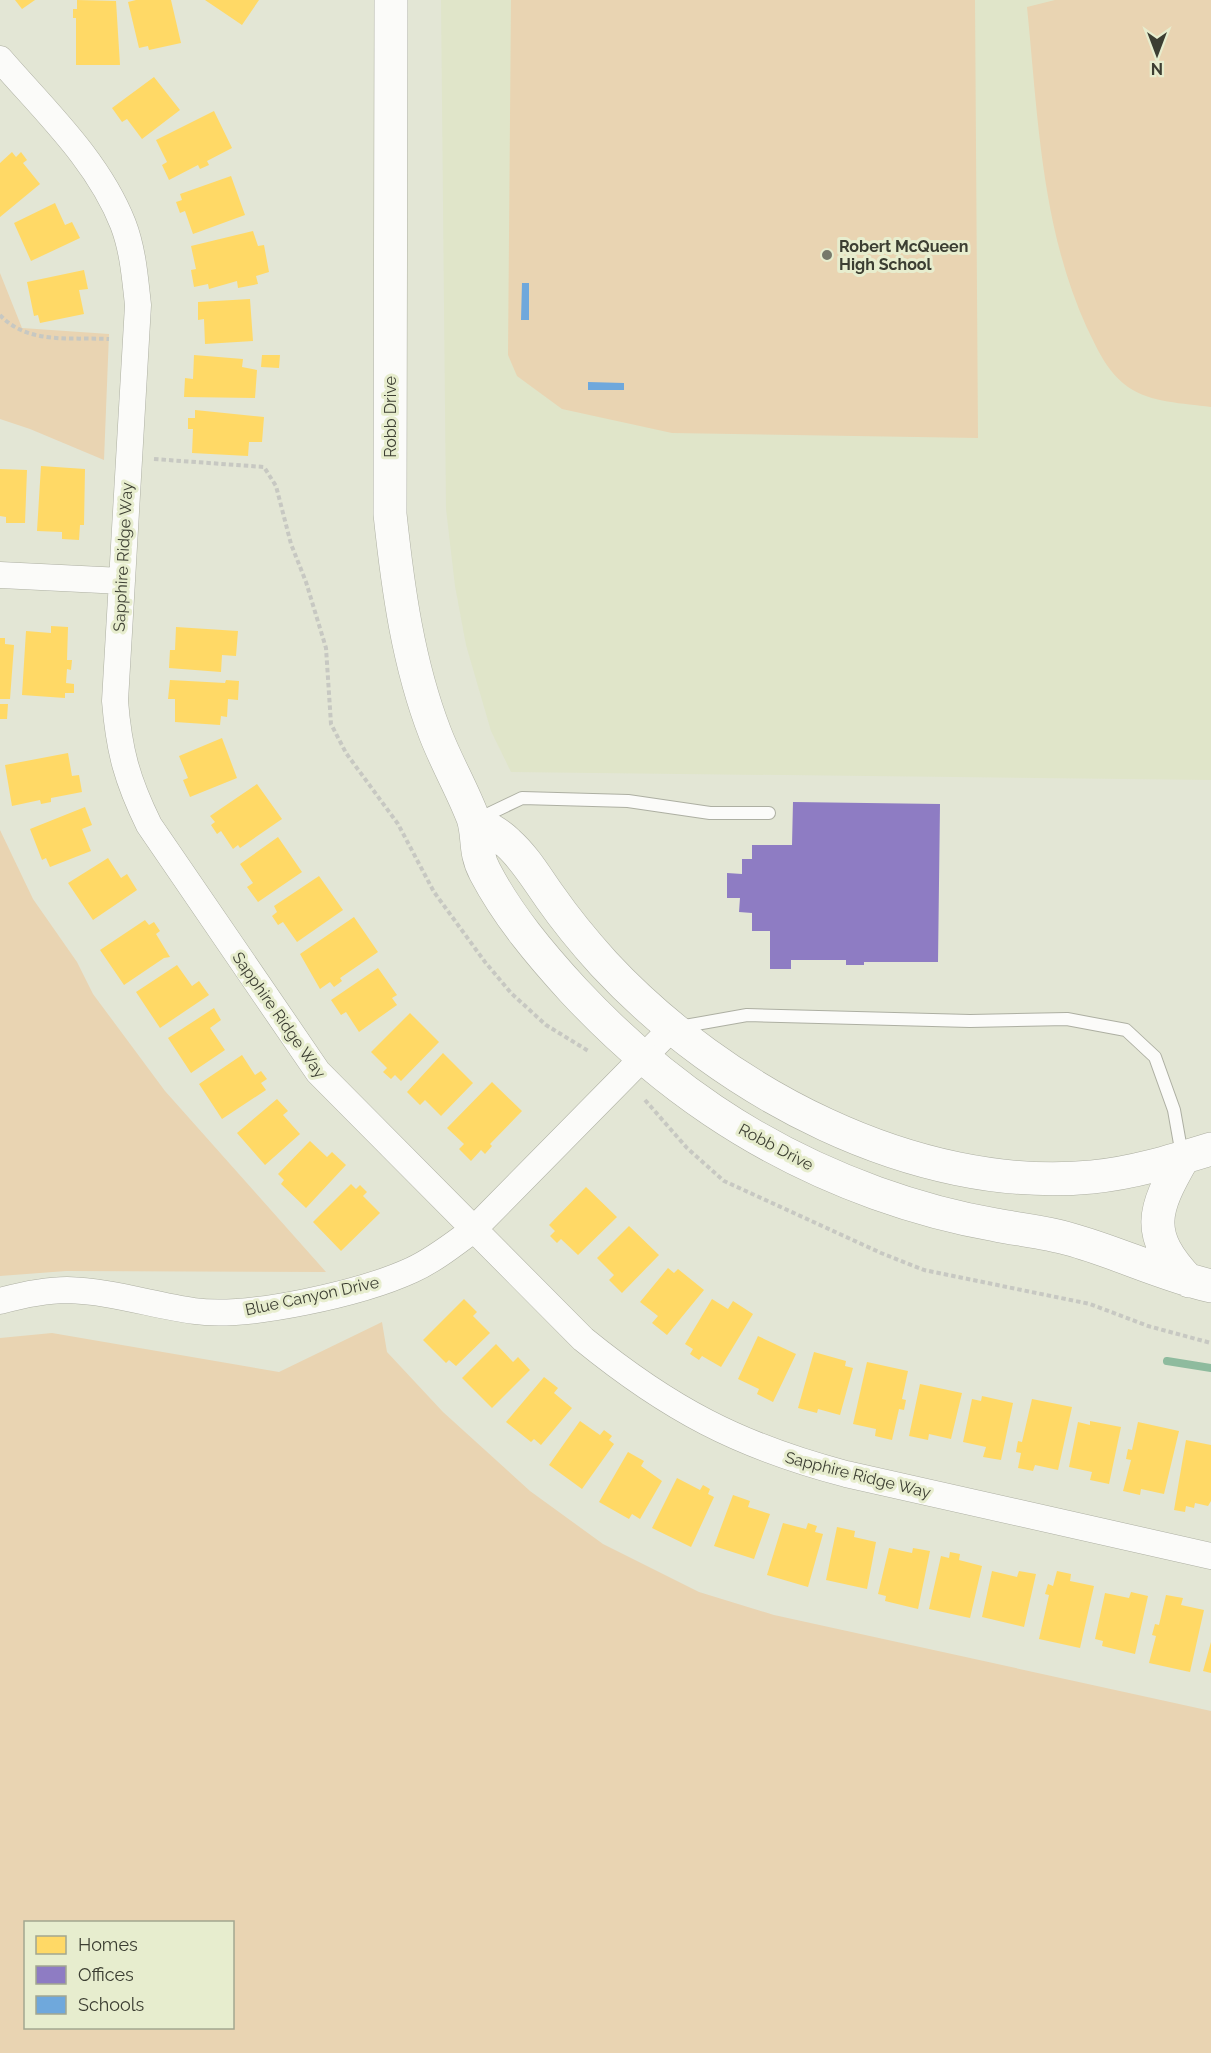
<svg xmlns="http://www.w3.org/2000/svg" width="1211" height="2053" viewBox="0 0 1211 2053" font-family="Raleway,sans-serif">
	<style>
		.built { fill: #e0e5c9 }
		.green { fill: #e9d4b2; fill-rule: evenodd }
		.homes { fill: #ffd966 }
		.offices { fill: #8e7cc3 }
		.schools { fill: #6fa8dc }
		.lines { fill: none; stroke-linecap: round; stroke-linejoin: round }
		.stream { stroke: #8ebb9e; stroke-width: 8 }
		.lane-casing { stroke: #adafa2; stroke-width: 14 }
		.street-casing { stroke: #adafa2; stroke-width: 27 }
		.secondary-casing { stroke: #adafa2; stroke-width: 34 }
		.path { stroke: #c7c8c2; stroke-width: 4; stroke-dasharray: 4.5 3; stroke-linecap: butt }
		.lane { stroke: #fbfbf9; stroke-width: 12 }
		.street { stroke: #fbfbf9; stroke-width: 26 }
		.secondary { stroke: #fbfbf9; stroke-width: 33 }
		.poi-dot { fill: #76796b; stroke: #e7edce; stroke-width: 2 }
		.labels { text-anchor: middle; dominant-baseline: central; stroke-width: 6; stroke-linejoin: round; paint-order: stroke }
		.poi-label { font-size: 16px; font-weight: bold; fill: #3c3e32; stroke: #e7edce; text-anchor: start }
		.street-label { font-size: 16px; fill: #3c3e32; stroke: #e7edce }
	</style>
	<rect width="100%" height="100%" fill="#e3e6d5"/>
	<path class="built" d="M 441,0 L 1211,0 L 1211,780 L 511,772 L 491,731 L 466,645 L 455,586 L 446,509 Z"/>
	<path class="green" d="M 511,0 L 975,0 L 978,438 L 672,433 L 562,409 L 517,376 L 508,355 Z
		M 1055,0 L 1211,0 L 1211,407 C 1183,403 1151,403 1128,387 C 1107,372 1098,350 1087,328 C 1041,227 1038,116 1027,7 Z
		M 0,273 L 22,328 L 109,334 L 104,460 L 30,429 L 0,419 Z
		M 0,830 L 33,899 L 77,962 L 93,994 L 165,1091 L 326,1272 L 66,1271 L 0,1276 Z
		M 382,1322 L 387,1352 L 443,1412 L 530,1491 L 603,1544 L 699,1592 L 774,1615 L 1211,1711 L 1211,2053 L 0,2053 L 0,1338 L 52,1333 L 279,1372 ZM 26,1922 L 232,1922 L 232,2028 L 26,2028 Z"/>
	<path class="homes" d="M 15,0 L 35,0 L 22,9 Z
		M 77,0 L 116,1 L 120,65 L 76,65 L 76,18 L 73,18 L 73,9 L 77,9 Z
		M 136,0 L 171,0 L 181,43 L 149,50 L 148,46 L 139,48 L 128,2 Z
		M 205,0 L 259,0 L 242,25 Z
		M 154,77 L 180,110 L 142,139 L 127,119 L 122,122 L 112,108 Z
		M 214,111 L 232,148 L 207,161 L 209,165 L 200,169 L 198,165 L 169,180 L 162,165 L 167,162 L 156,140 Z
		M 12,152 L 16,157 L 21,152 L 27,160 L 23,163 L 40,184 L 0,217 L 0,163 Z
		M 231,176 L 245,215 L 193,234 L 185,211 L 180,213 L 176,202 L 182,200 L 180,194 Z
		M 55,203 L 65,225 L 72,222 L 80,238 L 31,261 L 14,223 Z
		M 253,231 L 258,246 L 264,245 L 269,272 L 256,276 L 258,284 L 238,288 L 237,281 L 209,289 L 208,284 L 194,287 L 191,270 L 196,269 L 191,246 Z
		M 84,270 L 88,289 L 79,290 L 84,314 L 40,323 L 38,315 L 34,316 L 27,282 Z
		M 250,299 L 253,341 L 205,344 L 204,319 L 198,320 L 198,302 Z
		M 194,355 L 243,359 L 242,367 L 257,370 L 255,398 L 184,397 L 185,378 L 193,379 Z
		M 262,355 L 280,355 L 279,368 L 261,367 Z
		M 195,410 L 264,417 L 262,442 L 249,442 L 248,456 L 192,453 L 193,429 L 188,429 L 188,418 L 195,418 Z
		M 41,466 L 85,469 L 84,525 L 80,525 L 79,540 L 62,539 L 62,532 L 37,531 Z
		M 0,469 L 27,470 L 25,523 L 6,523 L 6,517 L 0,516 Z
		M 51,626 L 68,627 L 67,660 L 72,660 L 71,670 L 67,669 L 66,683 L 74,684 L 74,693 L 65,693 L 65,698 L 22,695 L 26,631 L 51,633 Z
		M 176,627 L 238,631 L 236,656 L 222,655 L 221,672 L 169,668 L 170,650 L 175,650 Z
		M 0,638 L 5,638 L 5,644 L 14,645 L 10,699 L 0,699 Z
		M 170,680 L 225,683 L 226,680 L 239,681 L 238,700 L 228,699 L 227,717 L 221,716 L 220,725 L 175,722 L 175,699 L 168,699 Z
		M 0,704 L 8,704 L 7,719 L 0,719 Z
		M 222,738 L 237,778 L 190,797 L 183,780 L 188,778 L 179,756 Z
		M 68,753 L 72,776 L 79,775 L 82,792 L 51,798 L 51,802 L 41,804 L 40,800 L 12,806 L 5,765 Z
		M 257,784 L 282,819 L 240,848 L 238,845 L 233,849 L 221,831 L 217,834 L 211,825 L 215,822 L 210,816 Z
		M 85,807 L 92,825 L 82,829 L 91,851 L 50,867 L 46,858 L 42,860 L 30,829 Z
		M 278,837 L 302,872 L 258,902 L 247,887 L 253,883 L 240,864 Z
		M 108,858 L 121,878 L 127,874 L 137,890 L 93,920 L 68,883 Z
		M 319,876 L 343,910 L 297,942 L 283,922 L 278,925 L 272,916 L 277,912 L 274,906 Z
		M 354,917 L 378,952 L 340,978 L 342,981 L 334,987 L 330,982 L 320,989 L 300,954 Z
		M 145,920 L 149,925 L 154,922 L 160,931 L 156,934 L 170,957 L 164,958 L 124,985 L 100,950 Z
		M 177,965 L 192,986 L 199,981 L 209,995 L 160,1028 L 136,992 Z
		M 378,968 L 397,995 L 392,998 L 397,1005 L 359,1032 L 346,1012 L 341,1015 L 331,1000 Z
		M 214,1008 L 221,1020 L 210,1028 L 225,1050 L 191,1073 L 168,1038 Z
		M 410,1013 L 439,1042 L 401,1081 L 395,1075 L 391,1079 L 383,1072 L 387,1068 L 371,1052 Z
		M 443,1053 L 473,1083 L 441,1116 L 425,1100 L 420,1105 L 407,1092 Z
		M 242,1055 L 255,1075 L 261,1071 L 267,1079 L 261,1083 L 266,1090 L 222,1119 L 199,1084 Z
		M 492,1082 L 522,1111 L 490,1144 L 492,1146 L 485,1154 L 481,1150 L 471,1161 L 459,1149 L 464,1144 L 447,1128 Z
		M 277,1099 L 288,1111 L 283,1115 L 300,1134 L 265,1165 L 237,1133 Z
		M 310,1141 L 327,1157 L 332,1152 L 346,1165 L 306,1208 L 281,1184 L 284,1180 L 278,1174 Z
		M 351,1184 L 356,1189 L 360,1185 L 367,1192 L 363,1196 L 380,1213 L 341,1251 L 313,1222 Z
		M 586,1187 L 617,1217 L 578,1255 L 561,1239 L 557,1243 L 550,1236 L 555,1231 L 549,1225 Z
		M 629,1226 L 659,1255 L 622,1293 L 609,1280 L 614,1275 L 597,1258 Z
		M 668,1268 L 674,1273 L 678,1269 L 704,1290 L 667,1335 L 652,1323 L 658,1316 L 640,1302 Z
		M 464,1299 L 477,1312 L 473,1316 L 490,1333 L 456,1366 L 449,1360 L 446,1363 L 423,1340 Z
		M 712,1299 L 728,1309 L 733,1301 L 753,1314 L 721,1367 L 702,1356 L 699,1360 L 690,1354 L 693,1349 L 685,1344 Z
		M 758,1336 L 796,1354 L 773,1402 L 757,1394 L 759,1389 L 738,1379 Z
		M 496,1344 L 513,1362 L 518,1357 L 530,1370 L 492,1408 L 462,1378 Z
		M 814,1352 L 846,1361 L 845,1366 L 853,1368 L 840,1415 L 818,1409 L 817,1413 L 798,1408 Z
		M 867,1362 L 908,1371 L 902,1399 L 906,1400 L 904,1410 L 899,1409 L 892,1440 L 875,1436 L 876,1429 L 853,1424 Z
		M 544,1377 L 558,1388 L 554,1393 L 572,1408 L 541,1445 L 534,1439 L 531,1442 L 506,1422 Z
		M 920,1384 L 962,1393 L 951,1439 L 929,1434 L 928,1440 L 909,1436 Z
		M 982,1396 L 1013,1403 L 1001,1460 L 983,1457 L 986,1447 L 963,1442 L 972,1399 L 981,1401 Z
		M 1032,1399 L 1072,1407 L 1058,1470 L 1035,1465 L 1033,1471 L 1018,1468 L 1021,1453 L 1016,1452 L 1018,1441 L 1022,1442 Z
		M 580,1421 L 600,1435 L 604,1430 L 612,1436 L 609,1440 L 614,1444 L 582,1489 L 549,1465 Z
		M 1090,1421 L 1121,1427 L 1109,1484 L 1090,1480 L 1092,1472 L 1069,1467 L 1078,1422 L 1090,1425 Z
		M 1138,1422 L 1179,1431 L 1164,1494 L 1141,1489 L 1140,1495 L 1123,1491 L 1131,1460 L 1126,1459 L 1128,1449 L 1132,1450 Z
		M 1186,1440 L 1211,1445 L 1211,1501 L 1208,1506 L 1195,1503 L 1194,1508 L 1186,1506 L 1185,1512 L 1174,1510 Z
		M 628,1452 L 644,1461 L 641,1466 L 662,1481 L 640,1519 L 632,1514 L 629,1519 L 599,1502 Z
		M 677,1478 L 700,1490 L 703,1485 L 710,1489 L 708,1494 L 714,1497 L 691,1547 L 652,1528 Z
		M 733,1495 L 750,1501 L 748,1507 L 770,1514 L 754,1559 L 714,1546 Z
		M 783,1523 L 806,1529 L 808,1523 L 817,1526 L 815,1532 L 823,1534 L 808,1587 L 767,1575 Z
		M 837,1527 L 855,1531 L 854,1537 L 876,1542 L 867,1589 L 826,1580 Z
		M 889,1548 L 912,1553 L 913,1548 L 930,1551 L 918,1609 L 885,1601 L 886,1596 L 878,1594 Z
		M 950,1552 L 960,1554 L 959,1560 L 982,1566 L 970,1618 L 929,1609 L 941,1556 L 949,1558 Z
		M 992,1571 L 1017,1577 L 1019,1571 L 1036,1574 L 1024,1627 L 982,1617 Z
		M 1057,1571 L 1071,1574 L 1070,1581 L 1094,1586 L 1080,1648 L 1039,1639 L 1049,1595 L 1045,1594 L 1048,1584 L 1053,1586 Z
		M 1131,1592 L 1148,1596 L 1135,1654 L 1102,1646 L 1103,1641 L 1095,1639 L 1105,1593 L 1129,1598 Z
		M 1166,1595 L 1183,1598 L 1181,1605 L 1204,1610 L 1190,1672 L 1149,1663 L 1156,1636 L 1152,1635 L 1155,1624 L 1159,1625 Z
		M 1211,1642 L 1211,1673 L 1203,1671 Z"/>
	<path class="offices" d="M 793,802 L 940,804 L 938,962 L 864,962 L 864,965 L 846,965 L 846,960 L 791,960 L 791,969 L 770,969 L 770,931 L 752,931 L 752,913 L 739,912 L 740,898 L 727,898 L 727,873 L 742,874 L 742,859 L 752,859 L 752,845 L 792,845 Z"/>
	<path class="schools" d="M 522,283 L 529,283 L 529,320 L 521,320 Z
		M 588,382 L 624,383 L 624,390 L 588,390 Z"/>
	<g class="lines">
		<path class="stream" d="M 1167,1361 L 1211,1368"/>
		<defs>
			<path id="lane" d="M 478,819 L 522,798 L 628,801 L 710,813 L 769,813
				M 679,1027 L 747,1015 L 970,1021 L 1067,1019 L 1126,1030 L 1155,1057 L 1174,1110 L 1182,1155"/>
			<path id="street" d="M 0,59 C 44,110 98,160 123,224 C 133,250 135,278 138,305 L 115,701 C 119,751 127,780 149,825 L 318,1072 L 583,1339 C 669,1409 739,1446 846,1474 L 1211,1556
				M 0,575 L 122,581
				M 0,1301 C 22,1295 44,1290 67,1290 C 110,1291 152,1305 194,1311 C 248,1319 362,1293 412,1270 C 434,1260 454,1244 473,1230 L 672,1028"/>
			<path id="secondary" d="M 391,0 L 390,514 C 398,589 408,663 435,733 C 446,762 462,789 473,818 C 479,836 474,852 485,872 C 508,916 541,955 574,991 C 660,1083 757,1150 876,1193 C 915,1207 955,1218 996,1225 C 1021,1230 1045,1232 1069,1239 C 1117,1252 1163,1275 1211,1286
				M 474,821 C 486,827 498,833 508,843 C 525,858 537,879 550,897 C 566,920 585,943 604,964 C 722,1091 914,1194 1092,1177 C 1133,1173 1172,1161 1211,1149
				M 1183,1158 C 1153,1210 1144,1234 1189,1281"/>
		</defs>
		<use href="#lane" class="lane-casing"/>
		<use href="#street" class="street-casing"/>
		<use href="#secondary" class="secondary-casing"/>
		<path class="path" d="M 0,315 C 28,345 71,337 109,339
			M 154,459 L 264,467 L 276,486 L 291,544 L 306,582 L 326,648 L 331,724 L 346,753 L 398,824 L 434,892 L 485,962 L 511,993 L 546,1025 L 590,1052
			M 645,1100 L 687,1148 L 724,1181 L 881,1253 L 924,1270 L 1090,1304 L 1148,1326 L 1211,1343"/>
		<use href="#lane" class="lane"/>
		<use href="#street" class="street"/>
		<use href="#secondary" class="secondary"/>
	</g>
	<circle class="poi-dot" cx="827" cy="255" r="6"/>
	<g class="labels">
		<g class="poi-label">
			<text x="839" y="246">Robert McQueen<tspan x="839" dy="18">High School</tspan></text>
		</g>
		<g class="street-label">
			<text transform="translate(390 417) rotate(-90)">Robb Drive</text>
			<text transform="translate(123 557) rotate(-87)">Sapphire Ridge Way</text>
			<text transform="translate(279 1015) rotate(55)">Sapphire Ridge Way</text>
			<text transform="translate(776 1147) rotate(28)">Robb Drive</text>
			<text transform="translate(312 1296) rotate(-12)">Blue Canyon Drive</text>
			<text transform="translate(858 1475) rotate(14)">Sapphire Ridge Way</text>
		</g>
	</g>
	<rect x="24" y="1921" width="210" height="108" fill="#e7edce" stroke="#a3a790" stroke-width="1.5"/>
	<rect x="36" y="1936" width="30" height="18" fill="#ffd966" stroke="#a3a790" stroke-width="1.5"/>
	<text x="78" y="1951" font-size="18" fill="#3c3e32">Homes</text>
	<rect x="36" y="1966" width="30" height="18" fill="#8e7cc3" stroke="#a3a790" stroke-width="1.5"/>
	<text x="78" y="1981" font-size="18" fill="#3c3e32">Offices</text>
	<rect x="36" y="1996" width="30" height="18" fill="#6fa8dc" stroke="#a3a790" stroke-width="1.5"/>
	<text x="78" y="2011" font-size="18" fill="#3c3e32">Schools</text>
	<g transform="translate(1157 54) rotate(180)" stroke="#e7edce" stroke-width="4.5" paint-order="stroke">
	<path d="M0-4.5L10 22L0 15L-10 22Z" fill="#3c3e32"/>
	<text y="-9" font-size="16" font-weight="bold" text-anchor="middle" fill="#3c3e32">N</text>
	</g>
</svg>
